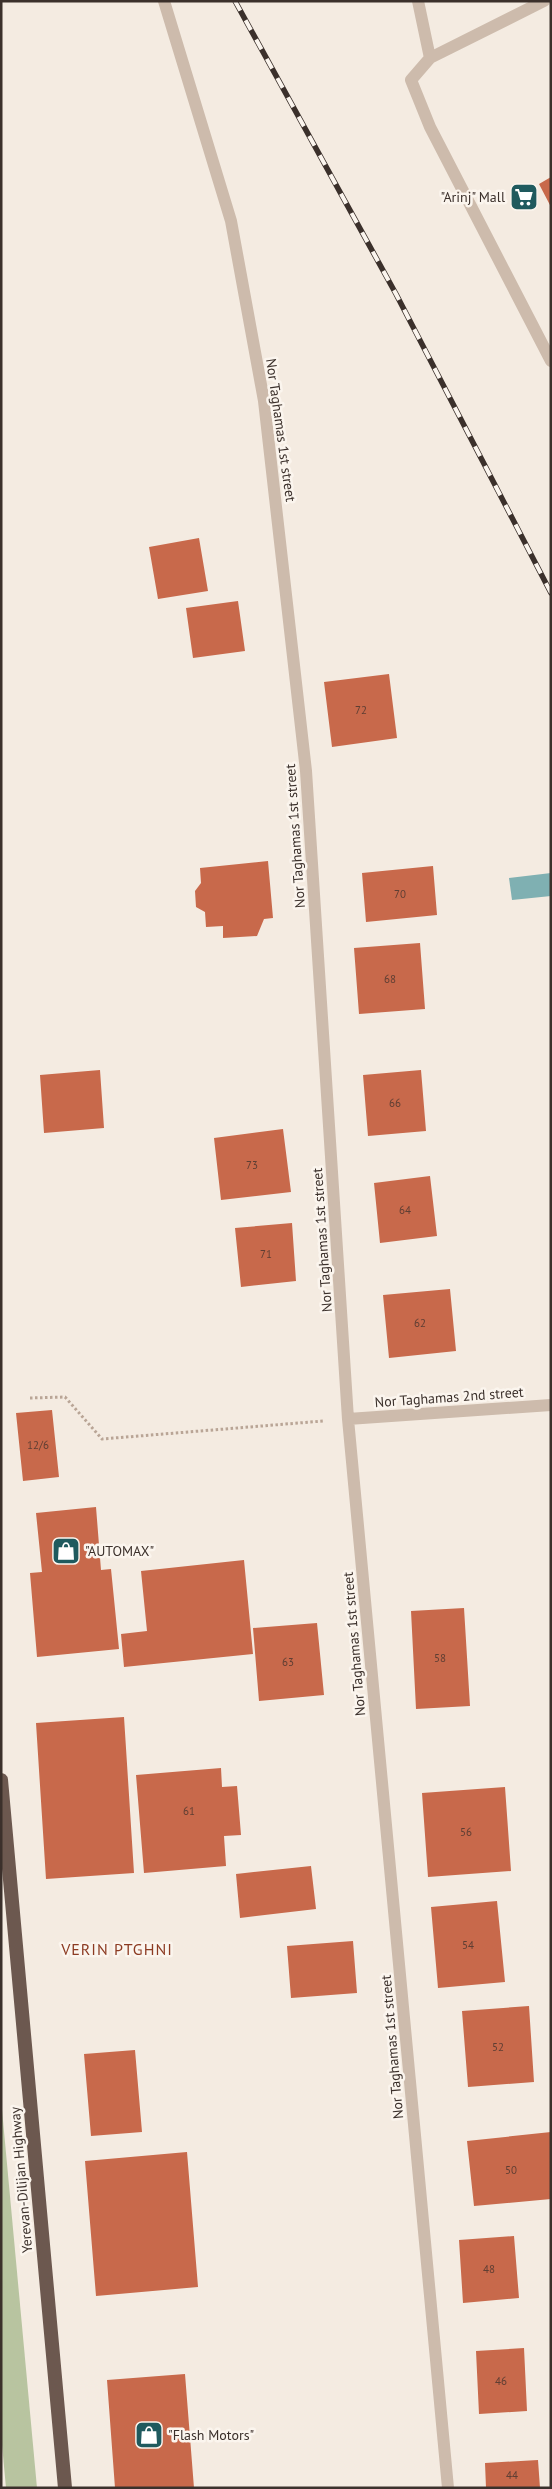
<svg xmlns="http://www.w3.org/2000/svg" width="552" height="2489" viewBox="0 0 552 2489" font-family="'PT Sans',sans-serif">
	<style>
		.green { fill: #b8c4a0 }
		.water { fill: #7fb0b2 }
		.building { fill: #c8694b }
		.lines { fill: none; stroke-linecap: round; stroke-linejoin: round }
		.path { stroke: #b9a596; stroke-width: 3; stroke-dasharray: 2.5 2.5; stroke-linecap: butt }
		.service { stroke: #cdbbac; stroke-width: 12 }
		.minor { stroke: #cdbbac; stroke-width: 12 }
		.trunk { stroke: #6c584f; stroke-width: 14 }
		.rail-casing { stroke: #3b302b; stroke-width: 5.5 }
		.rail { stroke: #fbf5ee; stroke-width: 4; stroke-dasharray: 11; stroke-linecap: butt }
		.labels { text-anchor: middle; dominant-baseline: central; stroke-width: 5; stroke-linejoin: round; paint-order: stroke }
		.number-label { font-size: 11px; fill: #5e3e33 }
		.poi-label { font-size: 14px; fill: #3b302b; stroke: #fbf5ee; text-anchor: start }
		.street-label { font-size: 14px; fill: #3b302b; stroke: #fbf5ee }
		.quarter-label { font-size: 16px; letter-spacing: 1px; fill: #8c3b22; stroke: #fbf5ee }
	</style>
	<rect width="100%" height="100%" fill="#f4ebe1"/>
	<path class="green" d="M 1,2099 L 37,2488 L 6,2488 L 1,2434 Z"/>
	<path class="water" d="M 551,873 L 551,896 L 512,900 L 509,878 Z"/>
	<path class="building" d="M 551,177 L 551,207 L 539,184 Z
		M 199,538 L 208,591 L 158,599 L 149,547 Z
		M 238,601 L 245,651 L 193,658 L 186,608 Z
		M 389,674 L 397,738 L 332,747 L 324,682 Z
		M 268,861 L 273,918 L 264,919 L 257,936 L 223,938 L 223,926 L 206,927 L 205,912 L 196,907 L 195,891 L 201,883 L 200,868 Z
		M 433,866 L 437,915 L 366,922 L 362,873 Z
		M 420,943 L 425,1009 L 359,1014 L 354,948 Z
		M 100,1070 L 104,1128 L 44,1133 L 40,1075 Z
		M 421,1070 L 426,1131 L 368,1136 L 363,1075 Z
		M 283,1129 L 291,1192 L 221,1200 L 214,1138 Z
		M 430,1176 L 437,1236 L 380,1243 L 374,1183 Z
		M 292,1223 L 296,1281 L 241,1287 L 235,1228 Z
		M 450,1289 L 456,1351 L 389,1358 L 383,1295 Z
		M 52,1410 L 59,1477 L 23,1481 L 16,1413 Z
		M 96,1507 L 101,1570 L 111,1569 L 119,1649 L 37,1657 L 30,1573 L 42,1572 L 36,1513 Z
		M 244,1560 L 253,1654 L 124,1667 L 121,1634 L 147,1631 L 141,1571 Z
		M 464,1608 L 470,1706 L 416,1709 L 411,1611 Z
		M 317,1623 L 324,1695 L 259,1701 L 253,1628 Z
		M 124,1717 L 134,1873 L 46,1879 L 36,1723 Z
		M 221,1768 L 222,1787 L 237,1786 L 241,1835 L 224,1836 L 226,1866 L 144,1873 L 136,1775 Z
		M 505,1787 L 511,1871 L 428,1877 L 422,1793 Z
		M 311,1866 L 316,1909 L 240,1918 L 236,1874 Z
		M 497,1901 L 505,1982 L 438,1988 L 431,1907 Z
		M 353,1941 L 357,1993 L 291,1998 L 287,1946 Z
		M 529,2006 L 534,2082 L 468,2087 L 462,2011 Z
		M 135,2050 L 142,2132 L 91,2136 L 84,2054 Z
		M 551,2132 L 551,2199 L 474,2206 L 467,2141 Z
		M 187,2152 L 198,2287 L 96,2296 L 85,2161 Z
		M 514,2236 L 519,2298 L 463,2303 L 459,2240 Z
		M 524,2348 L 527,2411 L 479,2414 L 476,2351 Z
		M 185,2374 L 194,2488 L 115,2488 L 107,2380 Z
		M 538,2460 L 540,2488 L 486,2488 L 485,2463 Z"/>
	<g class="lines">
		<path class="path" d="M 30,1398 L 65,1397 L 102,1439 L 323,1421"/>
		<path class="service" d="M 418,1 L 430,58
			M 544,1 L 430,58 L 411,80 L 430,127 L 551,361"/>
		<path class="minor" d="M 164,1 L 231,221 L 264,401 L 306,771 L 348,1419 L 448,2488
			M 348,1419 L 551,1405"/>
		<path class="trunk" d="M 1,1780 L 65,2488"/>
		<defs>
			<path id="rail" d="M 235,1 L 396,294 L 551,593"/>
		</defs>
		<use href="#rail" class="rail-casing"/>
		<use href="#rail" class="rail"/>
	</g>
	<defs>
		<symbol id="supermarket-square" viewBox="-11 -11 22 22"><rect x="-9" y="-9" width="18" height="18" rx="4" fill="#1f5a5e" stroke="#fbf5ee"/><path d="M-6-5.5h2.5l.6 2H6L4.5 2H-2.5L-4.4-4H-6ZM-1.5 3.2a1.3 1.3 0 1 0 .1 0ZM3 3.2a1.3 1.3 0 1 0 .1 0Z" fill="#fff"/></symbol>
		<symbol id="shop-square" viewBox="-11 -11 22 22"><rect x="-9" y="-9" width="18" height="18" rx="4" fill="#1f5a5e" stroke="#fbf5ee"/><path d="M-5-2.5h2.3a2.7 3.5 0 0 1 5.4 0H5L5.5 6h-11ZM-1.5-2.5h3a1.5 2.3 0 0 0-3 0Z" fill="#fff"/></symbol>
	</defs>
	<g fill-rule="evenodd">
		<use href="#supermarket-square" x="508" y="181" width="32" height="32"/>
		<use href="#shop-square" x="50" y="1535" width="32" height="32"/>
		<use href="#shop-square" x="133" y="2419" width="32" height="32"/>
	</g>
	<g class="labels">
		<g class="number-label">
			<text x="361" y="710">72</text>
			<text x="400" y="894">70</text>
			<text x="390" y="979">68</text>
			<text x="395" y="1103">66</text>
			<text x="252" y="1165">73</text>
			<text x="405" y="1210">64</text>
			<text x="266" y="1254">71</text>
			<text x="420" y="1323">62</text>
			<text x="38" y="1445">12/6</text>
			<text x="440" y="1658">58</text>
			<text x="288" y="1662">63</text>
			<text x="189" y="1811">61</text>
			<text x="466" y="1832">56</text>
			<text x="468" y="1945">54</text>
			<text x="498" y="2047">52</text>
			<text x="511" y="2170">50</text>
			<text x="489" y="2269">48</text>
			<text x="501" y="2381">46</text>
			<text x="512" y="2475">44</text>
		</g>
		<g class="poi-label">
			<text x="505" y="197" text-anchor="end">"Arinj" Mall</text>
			<text x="85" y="1551">"AUTOMAX"</text>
			<text x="168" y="2435">"Flash Motors"</text>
		</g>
		<g class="street-label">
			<text transform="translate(281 430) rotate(82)">Nor Taghamas 1st street</text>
			<text transform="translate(295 836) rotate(-94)">Nor Taghamas 1st street</text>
			<text transform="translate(322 1240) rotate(-94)">Nor Taghamas 1st street</text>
			<text transform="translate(449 1397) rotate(-4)">Nor Taghamas 2nd street</text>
			<text transform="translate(354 1644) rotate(-95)">Nor Taghamas 1st street</text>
			<text transform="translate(392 2047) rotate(-95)">Nor Taghamas 1st street</text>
			<text transform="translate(21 2180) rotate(-95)">Yerevan-Dilijan Highway</text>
		</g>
		<g class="quarter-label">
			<text x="117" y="1949">VERIN PTGHNI</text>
		</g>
	</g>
	<rect width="552" height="2489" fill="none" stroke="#3b302b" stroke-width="5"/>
</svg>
